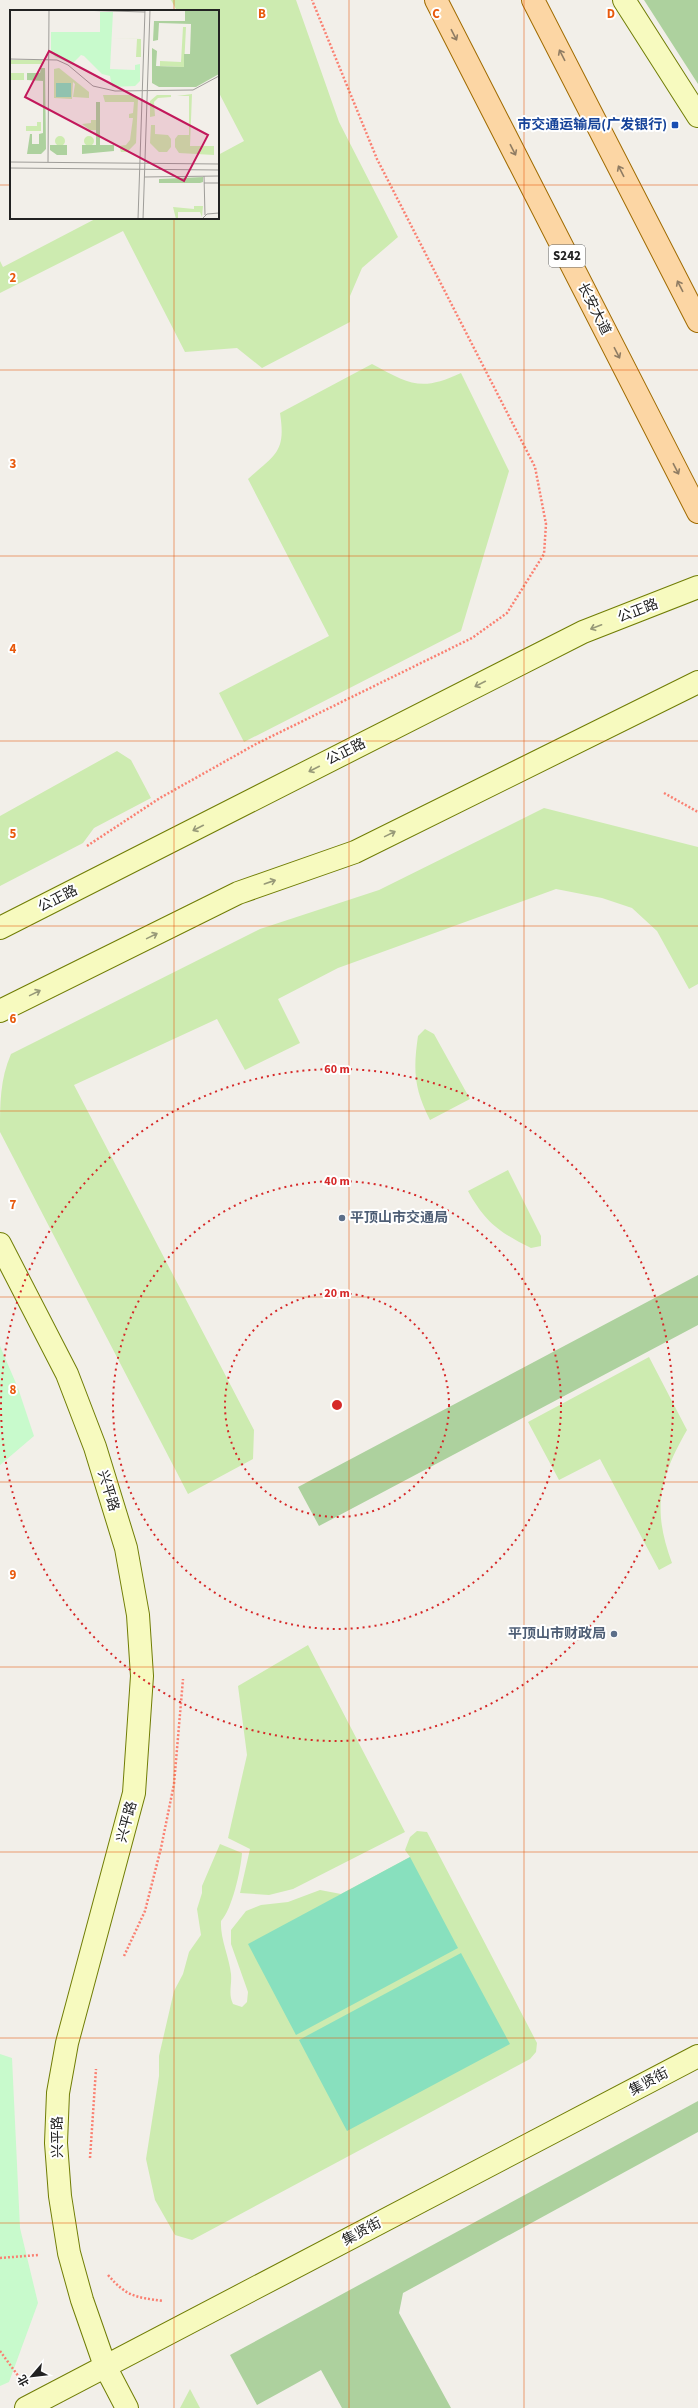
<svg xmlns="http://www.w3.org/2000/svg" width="698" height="2408" viewBox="0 0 698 2408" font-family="'Source Sans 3','Noto Sans SC',sans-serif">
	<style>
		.grass { fill: #cdebb0 }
		.forest { fill: #add19e }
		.park { fill: #c8facc }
		.pitch { fill: #88e0be }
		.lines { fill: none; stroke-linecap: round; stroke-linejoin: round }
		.secondary-casing { stroke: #707d05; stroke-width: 24 }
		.primary-casing { stroke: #a06b00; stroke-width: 24 }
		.path { stroke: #fa8072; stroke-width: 2.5; stroke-dasharray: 2 2; stroke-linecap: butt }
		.secondary { stroke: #f7fabf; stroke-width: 22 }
		.primary { stroke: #fcd6a4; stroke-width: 22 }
		.oneway { stroke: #8f7c63 }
		.oneway2 { stroke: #979978 }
		.grid { fill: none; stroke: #e8590c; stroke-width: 1; stroke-opacity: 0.55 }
		.ring { fill: none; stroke: #d62828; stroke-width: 2; stroke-dasharray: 2 4 }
		.transit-dot { fill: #1a4fb4; stroke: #fff; stroke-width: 1.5 }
		.service-dot { fill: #5c6f8a; stroke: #fff; stroke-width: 1.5 }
		.labels { text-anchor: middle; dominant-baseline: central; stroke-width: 4; stroke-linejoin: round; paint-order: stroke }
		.shield { fill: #fff; stroke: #646464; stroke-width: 1 }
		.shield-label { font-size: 13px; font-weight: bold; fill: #222 }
		.transit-label { font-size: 14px; font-weight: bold; fill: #164399; stroke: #fff; text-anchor: end }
		.street-label { font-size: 14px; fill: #222; stroke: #fff }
		.service-label { font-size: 14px; font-weight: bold; fill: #4e5e75; stroke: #fff; text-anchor: start }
		.inset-road { fill: none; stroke: #9f9d99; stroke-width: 1 }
		.view { fill: #c2185b; fill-opacity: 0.15; stroke: #c2185b; stroke-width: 2 }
		.inset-edge { fill: none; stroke: #222; stroke-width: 2 }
		.grid-label { font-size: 13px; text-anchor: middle; font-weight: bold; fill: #e8590c; stroke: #fff; stroke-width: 4; stroke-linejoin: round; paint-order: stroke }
		.centre { fill: #d62828; stroke: #fff; stroke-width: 2 }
		.ring-label { font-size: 12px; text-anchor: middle; font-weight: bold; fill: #d62828; stroke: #fff; stroke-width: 4; stroke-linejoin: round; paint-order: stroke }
	</style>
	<rect width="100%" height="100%" fill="#f2efe9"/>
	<path class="grass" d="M 171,0 L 296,0 L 339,122 L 398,237 L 362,268 L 350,296 L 350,322 L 262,368 L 237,348 L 185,352 L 123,231 L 0,293 L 0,261 L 3,267 L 97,218 L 218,218 L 218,155 L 244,141 L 218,91 L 218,11 L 177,11 Z
		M 372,364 C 409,384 421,392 461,373 L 509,471 L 461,631 L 244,742 L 219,693 L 329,636 L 248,479 C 276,454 286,452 280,413 Z
		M 117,751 L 131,760 L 151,798 L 94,828 L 83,843 L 0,886 L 0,816 Z
		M 544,808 L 698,847 L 698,984 L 689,989 L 657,931 L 632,908 L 602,898 L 556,889 L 338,968 L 278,999 L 300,1043 L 245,1070 L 217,1019 L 74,1085 L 254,1430 L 253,1459 L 188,1494 L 0,1132 C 0,1104 0,1079 11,1054 L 260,929 L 379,890 Z
		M 425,1029 L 434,1034 L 470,1099 L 430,1120 C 414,1089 413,1070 418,1036 Z
		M 508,1170 L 541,1236 L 541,1246 L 531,1248 C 500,1233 485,1222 468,1191 Z
		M 649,1357 L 687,1430 C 659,1479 652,1509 672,1563 L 659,1570 L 600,1459 L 559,1480 L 528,1422 Z
		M 308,1645 L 405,1832 L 293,1889 L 269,1895 L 240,1893 L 250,1849 L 228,1838 L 247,1755 L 238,1686 Z
		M 417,1831 L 427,1832 L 537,2043 L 536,2052 L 530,2059 L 192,2240 L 175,2235 L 155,2200 L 146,2159 L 159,2076 L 159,2056 L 174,1991 L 183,1974 L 189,1952 L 201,1935 L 197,1909 L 202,1893 L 202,1886 L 220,1844 L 242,1853 C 241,1869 232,1910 221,1921 C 220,1939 229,1956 231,1974 C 232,1985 228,1994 233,2004 L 242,2007 L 247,2002 L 248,1992 L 231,1944 L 231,1930 L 246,1911 L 261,1905 L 288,1902 L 320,1890 L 341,1894 L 410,1857 L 405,1850 L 410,1837 Z
		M 190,2389 L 200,2408 L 180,2408 Z"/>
	<path class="forest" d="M 644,0 L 698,0 L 698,84 Z
		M 698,1275 L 698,1325 L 319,1526 L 298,1487 Z
		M 698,2101 L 698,2132 L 403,2293 L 399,2313 L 451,2408 L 342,2408 L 321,2370 L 257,2405 L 230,2355 Z"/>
	<path class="park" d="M 0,1346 L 18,1388 L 34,1436 L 0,1465 Z
		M 0,2054 L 12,2058 L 20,2228 L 38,2303 L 9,2382 L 0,2386 Z"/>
	<path class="pitch" d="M 410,1857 L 458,1948 L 296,2035 L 248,1944 Z
		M 461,1953 L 510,2044 L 347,2131 L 299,2040 Z"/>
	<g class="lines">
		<defs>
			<path id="secondary" d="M 624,0 L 698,116
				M 0,928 L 583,632 L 698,587
				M 0,1011 L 238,893 L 355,852 L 698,682
				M 0,1244 L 67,1374 L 95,1447 L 126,1548 L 138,1615 L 142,1676 L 134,1793 L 67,2043 L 58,2093 L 56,2143 L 60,2196 L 69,2253 L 82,2300 L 105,2366 L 127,2408
				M 26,2408 L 698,2056"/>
			<path id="primary" d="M 436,0 L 698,512
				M 533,0 L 698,321"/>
		</defs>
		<use href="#secondary" class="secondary-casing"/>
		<use href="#primary" class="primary-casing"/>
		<path class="path" d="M 664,793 L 698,812
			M 87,846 L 160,798 L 256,744 L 472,638 L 507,613 L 544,554 L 546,524 L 535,467 L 377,159 L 312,0
			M 124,1956 L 145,1911 L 161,1848 L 174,1784 L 183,1679
			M 90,2158 L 96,2069
			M 0,2258 L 38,2255
			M 108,2275 C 127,2297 135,2297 163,2301
			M 0,2351 L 19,2377"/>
		<use href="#secondary" class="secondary"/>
		<use href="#primary" class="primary"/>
	</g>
	<defs><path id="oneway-shaft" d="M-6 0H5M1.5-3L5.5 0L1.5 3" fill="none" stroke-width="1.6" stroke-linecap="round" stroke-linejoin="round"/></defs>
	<g class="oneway">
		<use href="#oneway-shaft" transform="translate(454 35) rotate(63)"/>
		<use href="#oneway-shaft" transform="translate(562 55) rotate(-117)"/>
		<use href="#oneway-shaft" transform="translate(513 150) rotate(63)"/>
		<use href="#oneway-shaft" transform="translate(621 171) rotate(-117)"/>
		<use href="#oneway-shaft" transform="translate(680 286) rotate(-117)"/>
		<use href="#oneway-shaft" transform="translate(617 353) rotate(63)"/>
		<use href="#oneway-shaft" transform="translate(676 469) rotate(63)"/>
	</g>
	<g class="oneway2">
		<use href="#oneway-shaft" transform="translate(596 627) rotate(159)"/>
		<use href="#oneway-shaft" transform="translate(480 684) rotate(153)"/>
		<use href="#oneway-shaft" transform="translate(314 769) rotate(153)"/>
		<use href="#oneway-shaft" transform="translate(198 828) rotate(153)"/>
		<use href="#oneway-shaft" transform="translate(390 834) rotate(-26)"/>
		<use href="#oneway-shaft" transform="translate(270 882) rotate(-19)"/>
		<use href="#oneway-shaft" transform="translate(152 936) rotate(-26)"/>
		<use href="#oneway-shaft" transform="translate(35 993) rotate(-26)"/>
	</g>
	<path class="grid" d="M 174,0 L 174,11M 349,0 L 349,2408M 524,0 L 524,2408M 0,185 L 11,185M 218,185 L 698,185M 174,218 L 174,2408M 0,370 L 698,370M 0,556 L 698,556M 0,741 L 698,741M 0,926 L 698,926M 0,1111 L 698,1111M 0,1297 L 698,1297M 0,1482 L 698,1482M 0,1667 L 698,1667M 0,1852 L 698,1852M 0,2038 L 698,2038M 0,2223 L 698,2223"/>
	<g class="ring">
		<circle cx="337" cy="1405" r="112"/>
		<circle cx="337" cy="1405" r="224"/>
		<circle cx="337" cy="1405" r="336"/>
	</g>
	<rect class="transit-dot" x="671" y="121" width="8" height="8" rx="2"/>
	<g class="service-dot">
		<circle cx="342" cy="1218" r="4"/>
		<circle cx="614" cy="1634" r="4"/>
	</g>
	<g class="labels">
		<rect class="shield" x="549" y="245" width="36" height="22" rx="3"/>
		<g class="shield-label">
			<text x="567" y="256">S242</text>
		</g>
		<g class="transit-label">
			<text x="667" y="125">市交通运输局(广发银行)</text>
		</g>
		<g class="street-label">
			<text transform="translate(594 309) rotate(63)">长安大道</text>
			<text transform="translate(638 611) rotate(-21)">公正路</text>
			<text transform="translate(346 752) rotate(-27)">公正路</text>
			<text transform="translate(58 899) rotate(-27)">公正路</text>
			<text transform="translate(108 1491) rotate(73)">兴平路</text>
			<text transform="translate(127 1822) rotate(-75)">兴平路</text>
			<text transform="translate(649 2082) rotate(-28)">集贤街</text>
			<text transform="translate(58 2137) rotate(-91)">兴平路</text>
			<text transform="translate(362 2232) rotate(-28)">集贤街</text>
		</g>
		<g class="service-label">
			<text x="350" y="1218">平顶山市交通局</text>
			<text x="606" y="1634" text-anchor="end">平顶山市财政局</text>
		</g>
	</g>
	<g transform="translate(10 10)">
		<rect width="209" height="209" fill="#f2efe9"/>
		<path d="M 173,17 L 176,17 L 174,57 L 150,56 L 150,51 L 171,52 ZM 101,28 L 131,29 L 131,47 L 126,47 L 127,29 ZM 0,50 L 32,50 L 34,54 L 0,54 ZM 49,58 L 79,82 L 79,88 L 63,87 L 65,74 L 63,72 L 62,89 L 44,88 L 44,59 ZM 0,63 L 14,63 L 14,70 L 0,70 ZM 182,84 L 180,136 L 204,136 L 204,145 L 169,143 L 165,137 L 165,129 L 168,125 L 179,125 L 179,86 L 167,86 ZM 93,85 L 125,85 L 128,89 L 126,133 L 117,142 L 111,142 L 109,136 L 116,135 L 120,130 L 123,108 L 119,108 L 119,104 L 123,103 L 124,92 L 95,92 ZM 147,85 L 161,85 L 161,87 L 148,88 L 144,92 L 145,106 L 140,107 L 140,91 ZM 81,110 L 86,110 L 86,120 L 80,120 L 72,114 L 81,113 ZM 27,112 L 31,112 L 31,121 L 16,121 L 16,116 L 27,116 ZM 141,115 L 145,115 L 145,124 L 158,125 L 161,129 L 161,137 L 157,142 L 149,142 L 140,133 ZM74 131a5 5 0 1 1 10 0a5 5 0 1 1-10 0ZM45 131a5 5 0 1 1 10 0a5 5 0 1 1-10 0ZM 184,196 L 193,196 L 192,207 L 190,202 L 168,202 L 168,209 L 166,209 L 163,197 L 184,199 Z" fill="#cdebb0"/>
		<path d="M 175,0 L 209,0 L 209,64 L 186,77 L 149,77 L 142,73 L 142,38 L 147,41 L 146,56 L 174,57 L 174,44 L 180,44 L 181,14 L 149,13 L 148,30 L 143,31 L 144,11 L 175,11 ZM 31,58 L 35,58 L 36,139 L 31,144 L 17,144 L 20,124 L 22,124 L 22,134 L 29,134 L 29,124 L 33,123 L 33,71 L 17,70 L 17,63 L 30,63 ZM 86,92 L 90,92 L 90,135 L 104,135 L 104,141 L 72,144 L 72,135 L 86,135 ZM 40,135 L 57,135 L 57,145 L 47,145 L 40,140 ZM 193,167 L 193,172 L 190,173 L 149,173 L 149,169 Z" fill="#add19e"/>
		<path d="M 90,2 L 103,2 L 100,59 L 125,60 L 125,55 L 130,54 L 130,71 L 125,76 L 102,77 L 100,66 L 92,64 L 74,46 L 71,45 L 62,54 L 45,47 L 41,42 L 41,22 L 90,22 Z" fill="#c8facc"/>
		<path d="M 46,73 L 61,73 L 61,87 L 46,87 Z" fill="#88e0be"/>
		<path class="inset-road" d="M 67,0 L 135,2M 0,49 L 47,50 L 58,55 L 83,76 L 105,81 L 183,80 L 209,66M 0,152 L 209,154M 38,152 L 39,0M 0,158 L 209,160M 194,166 L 195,205M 134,167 L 209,166M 194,173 L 209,173M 128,209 L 135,0M 133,209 L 140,0M 192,209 L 197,204 L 209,203"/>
		<path class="view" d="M 39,41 L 198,125 L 174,171 L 15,87 Z"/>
		<rect width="209" height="209" class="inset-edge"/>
	</g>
	<g class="grid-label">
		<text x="262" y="18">B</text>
		<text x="436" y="18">C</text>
		<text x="611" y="18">D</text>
		<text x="13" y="282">2</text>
		<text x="13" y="468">3</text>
		<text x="13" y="653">4</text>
		<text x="13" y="838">5</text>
		<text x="13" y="1023">6</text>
		<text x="13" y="1209">7</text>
		<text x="13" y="1394">8</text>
		<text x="13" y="1579">9</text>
	</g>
	<circle cx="337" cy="1405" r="6" class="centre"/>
	<g class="ring-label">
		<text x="337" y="1073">60 m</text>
		<text x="337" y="1185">40 m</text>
		<text x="337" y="1297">20 m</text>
	</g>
	<g transform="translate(32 2376) rotate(242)" stroke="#ffffff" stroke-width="3" paint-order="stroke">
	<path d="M0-3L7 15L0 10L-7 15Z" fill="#222222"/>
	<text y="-6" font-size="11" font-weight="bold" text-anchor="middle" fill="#222222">北</text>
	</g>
</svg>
